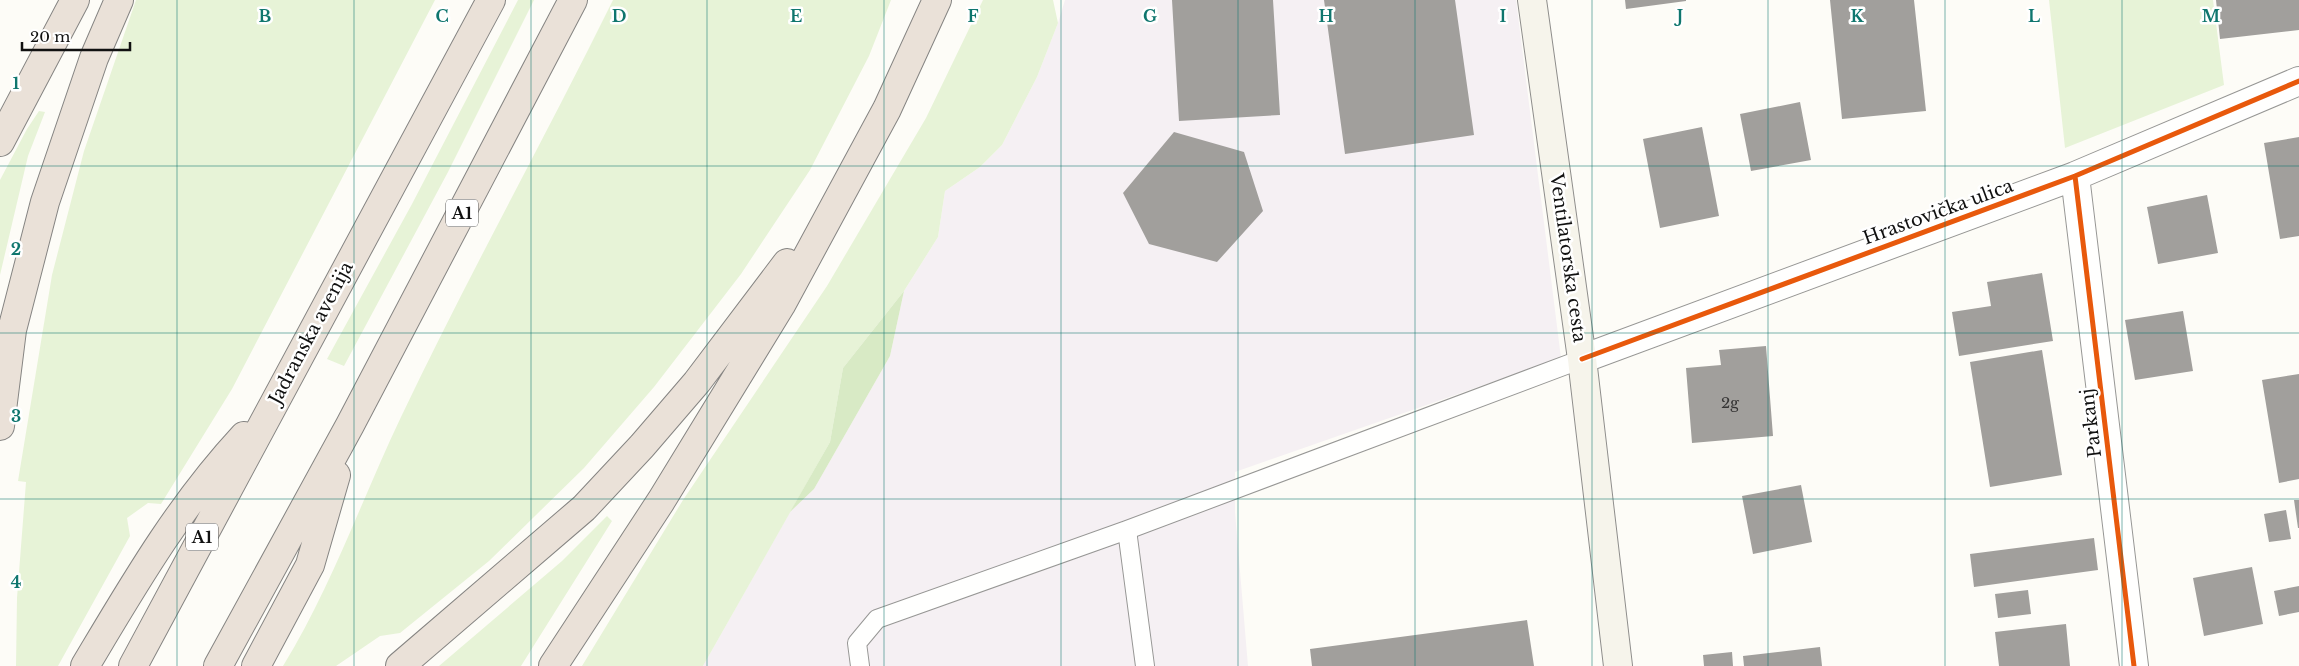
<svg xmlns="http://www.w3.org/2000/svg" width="2299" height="666" viewBox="0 0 2299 666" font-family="'Libre Baskerville',serif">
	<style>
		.industrial { fill: #f5f0f3 }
		.green { fill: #e7f3d7 }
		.forest { fill: #d8eac5 }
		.building { fill: #a19f9c }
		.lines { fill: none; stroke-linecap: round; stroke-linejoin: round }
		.lane-casing { stroke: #979795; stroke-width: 20 }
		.street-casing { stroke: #979795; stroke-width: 30 }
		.secondary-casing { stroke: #8e8d8b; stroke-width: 30 }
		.highway-casing { stroke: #858482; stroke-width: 30 }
		.lane { stroke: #fffffe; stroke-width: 18 }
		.street { stroke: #fffffe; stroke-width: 28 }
		.secondary { stroke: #f6f4eb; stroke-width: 28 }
		.highway { stroke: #eae1d8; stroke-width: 28 }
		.cycleway-casing { stroke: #fff; stroke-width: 8 }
		.cycleway { stroke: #e8590c; stroke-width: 5 }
		.grid { fill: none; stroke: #0f766e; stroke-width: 1; stroke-opacity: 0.55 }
		.labels { text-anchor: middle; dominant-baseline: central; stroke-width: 5; stroke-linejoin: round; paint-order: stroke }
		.number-label { font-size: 15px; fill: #353434 }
		.shield { fill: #fff; stroke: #585858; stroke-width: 1 }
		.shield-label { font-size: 16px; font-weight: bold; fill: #111 }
		.street-label { font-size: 18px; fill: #111; stroke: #fff }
		.grid-label { font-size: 16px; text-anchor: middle; font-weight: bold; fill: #0f766e; stroke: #fff; stroke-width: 5; stroke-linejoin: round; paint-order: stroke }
	</style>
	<rect width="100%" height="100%" fill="#fdfcf7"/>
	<path class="industrial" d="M 1065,0 L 1516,0 L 1561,358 L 1235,472 L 1235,512 L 1248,666 L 703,666 L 790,512 L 814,489 L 890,356 L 904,291 L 938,237 L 945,191 L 980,167 L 1002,145 L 1037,77 L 1058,23 Z"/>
	<path class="green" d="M 136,0 L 435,0 L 232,389 L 161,504 L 148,503 L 127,518 L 130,536 L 58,666 L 16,666 L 17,598 L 26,482 L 18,481 L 52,275 L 84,151 Z
		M 518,0 L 534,0 L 448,172 L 344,366 L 327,359 L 412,204 Z
		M 613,0 L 891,0 L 869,56 L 810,170 L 741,274 L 654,387 L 584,468 L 489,561 L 400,633 L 380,636 L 336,666 L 283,666 C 330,590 362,499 401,417 C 468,276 544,140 613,0 Z
		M 983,0 L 1053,0 L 1058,23 L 1037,77 L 1002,145 L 980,167 L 945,191 L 938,237 L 904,291 L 843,368 L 830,442 L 703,666 L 582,666 L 683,500 L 827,286 L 926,118 Z
		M 2049,0 L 2213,0 L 2224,85 L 2065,148 Z
		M 39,111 L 45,112 L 28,156 L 0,275 L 0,180 L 27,129 Z
		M 607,516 L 612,521 L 521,666 L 439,666 L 562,561 Z"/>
	<path class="forest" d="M 904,291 L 890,356 L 814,489 L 790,512 L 830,442 L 843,368 Z"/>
	<path class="building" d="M 1172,0 L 1273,0 L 1280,115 L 1179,121 Z
		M 1324,0 L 1455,0 L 1474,135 L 1345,154 Z
		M 1625,0 L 1686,0 L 1686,1 L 1626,9 Z
		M 1830,0 L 1914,0 L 1926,111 L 1842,119 Z
		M 2216,0 L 2299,0 L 2299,30 L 2220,39 Z
		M 1800,102 L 1811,160 L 1751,171 L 1740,114 Z
		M 1702,127 L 1719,216 L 1660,228 L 1643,139 Z
		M 1174,132 L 1244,152 L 1263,211 L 1217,262 L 1149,244 L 1123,193 Z
		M 2299,137 L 2299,236 L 2280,239 L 2264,143 Z
		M 2207,195 L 2218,253 L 2158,264 L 2147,207 Z
		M 2042,273 L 2053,341 L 1959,356 L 1952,312 L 1991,306 L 1987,282 Z
		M 2183,311 L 2193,371 L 2135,380 L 2125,320 Z
		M 1766,346 L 1773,436 L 1692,443 L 1686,368 L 1721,365 L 1719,350 Z
		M 2042,350 L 2062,475 L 1990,487 L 1970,362 Z
		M 2299,374 L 2299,479 L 2279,483 L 2262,380 Z
		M 1801,485 L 1812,542 L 1753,554 L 1742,496 Z
		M 2294,500 L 2299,500 L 2299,528 L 2298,528 Z
		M 2286,510 L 2291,539 L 2269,542 L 2264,514 Z
		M 2094,538 L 2098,570 L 1974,587 L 1970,554 Z
		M 2252,567 L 2263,624 L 2204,636 L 2193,578 Z
		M 2299,586 L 2299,612 L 2279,616 L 2274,591 Z
		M 2028,590 L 2031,614 L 1998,618 L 1995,594 Z
		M 1527,620 L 1534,666 L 1312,666 L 1310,649 Z
		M 2066,624 L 2070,666 L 1999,666 L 1995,632 Z
		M 1820,647 L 1822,666 L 1744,666 L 1743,656 Z
		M 1732,652 L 1733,666 L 1704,666 L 1703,655 Z"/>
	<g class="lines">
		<defs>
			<path id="lane" d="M 1127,530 L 1145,666
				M 860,666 L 857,643 L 877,619 L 1127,530 L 1582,359"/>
			<path id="street" d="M 2075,176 L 2134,666
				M 1582,359 L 2075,176 L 2299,81"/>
			<path id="secondary" d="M 1532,0 L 1582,359 L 1618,666"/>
			<path id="highway" d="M 0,142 L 75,0
				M 0,426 L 12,330 L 45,202 L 94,58 L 119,0
				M 85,666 C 134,584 179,506 244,436
				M 133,666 L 491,0
				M 218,666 L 350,425 L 573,0
				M 256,666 L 310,565 L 336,475
				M 400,666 L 584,508 L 642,446 L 697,382 L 787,263
				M 553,666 L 661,501 L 781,305 L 887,109 L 937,0"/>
		</defs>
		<use href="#lane" class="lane-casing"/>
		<use href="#street" class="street-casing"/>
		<use href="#secondary" class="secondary-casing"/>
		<use href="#highway" class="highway-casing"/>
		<use href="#lane" class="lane"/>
		<use href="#street" class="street"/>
		<use href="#secondary" class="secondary"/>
		<use href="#highway" class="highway"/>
		<defs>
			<path id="cycleway" d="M 2075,176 L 2134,666
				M 1582,359 L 2075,176 L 2299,81"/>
		</defs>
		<use href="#cycleway" class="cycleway-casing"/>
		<use href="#cycleway" class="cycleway"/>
	</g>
	<path class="grid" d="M 177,0 L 177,666M 354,0 L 354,666M 531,0 L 531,666M 707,0 L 707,666M 884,0 L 884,666M 1061,0 L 1061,666M 1238,0 L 1238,666M 1415,0 L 1415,666M 1592,0 L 1592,666M 1768,0 L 1768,666M 1945,0 L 1945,666M 2122,0 L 2122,666M 0,166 L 2299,166M 0,333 L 2299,333M 0,499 L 2299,499"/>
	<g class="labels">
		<g class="number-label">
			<text x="1730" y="402">2g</text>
		</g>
		<g class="shield">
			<rect x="446" y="199.5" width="32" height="27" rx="4"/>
			<rect x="186" y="523.5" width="32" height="27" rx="4"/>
		</g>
		<g class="shield-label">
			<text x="462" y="213">A1</text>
			<text x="202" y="537">A1</text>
		</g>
		<g class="street-label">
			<text transform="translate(1938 212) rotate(-20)">Hrastovička ulica</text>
			<text transform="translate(1568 258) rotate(82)">Ventilatorska cesta</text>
			<text transform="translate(311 333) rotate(-62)">Jadranska avenija</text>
			<text transform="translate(2091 423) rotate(-97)">Parkanj</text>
		</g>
	</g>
	<g class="grid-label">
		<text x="265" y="22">B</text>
		<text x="442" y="22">C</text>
		<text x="619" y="22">D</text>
		<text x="796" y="22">E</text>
		<text x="973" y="22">F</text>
		<text x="1150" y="22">G</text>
		<text x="1326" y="22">H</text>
		<text x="1503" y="22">I</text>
		<text x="1680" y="22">J</text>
		<text x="1857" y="22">K</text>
		<text x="2034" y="22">L</text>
		<text x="2211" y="22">M</text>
		<text x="16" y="89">1</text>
		<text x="16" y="255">2</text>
		<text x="16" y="422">3</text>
		<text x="16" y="588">4</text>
	</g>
	<path d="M22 42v8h108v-8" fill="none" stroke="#111111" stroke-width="2.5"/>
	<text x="30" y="42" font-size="15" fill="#111111" stroke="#ffffff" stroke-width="4" paint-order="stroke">20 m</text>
</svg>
